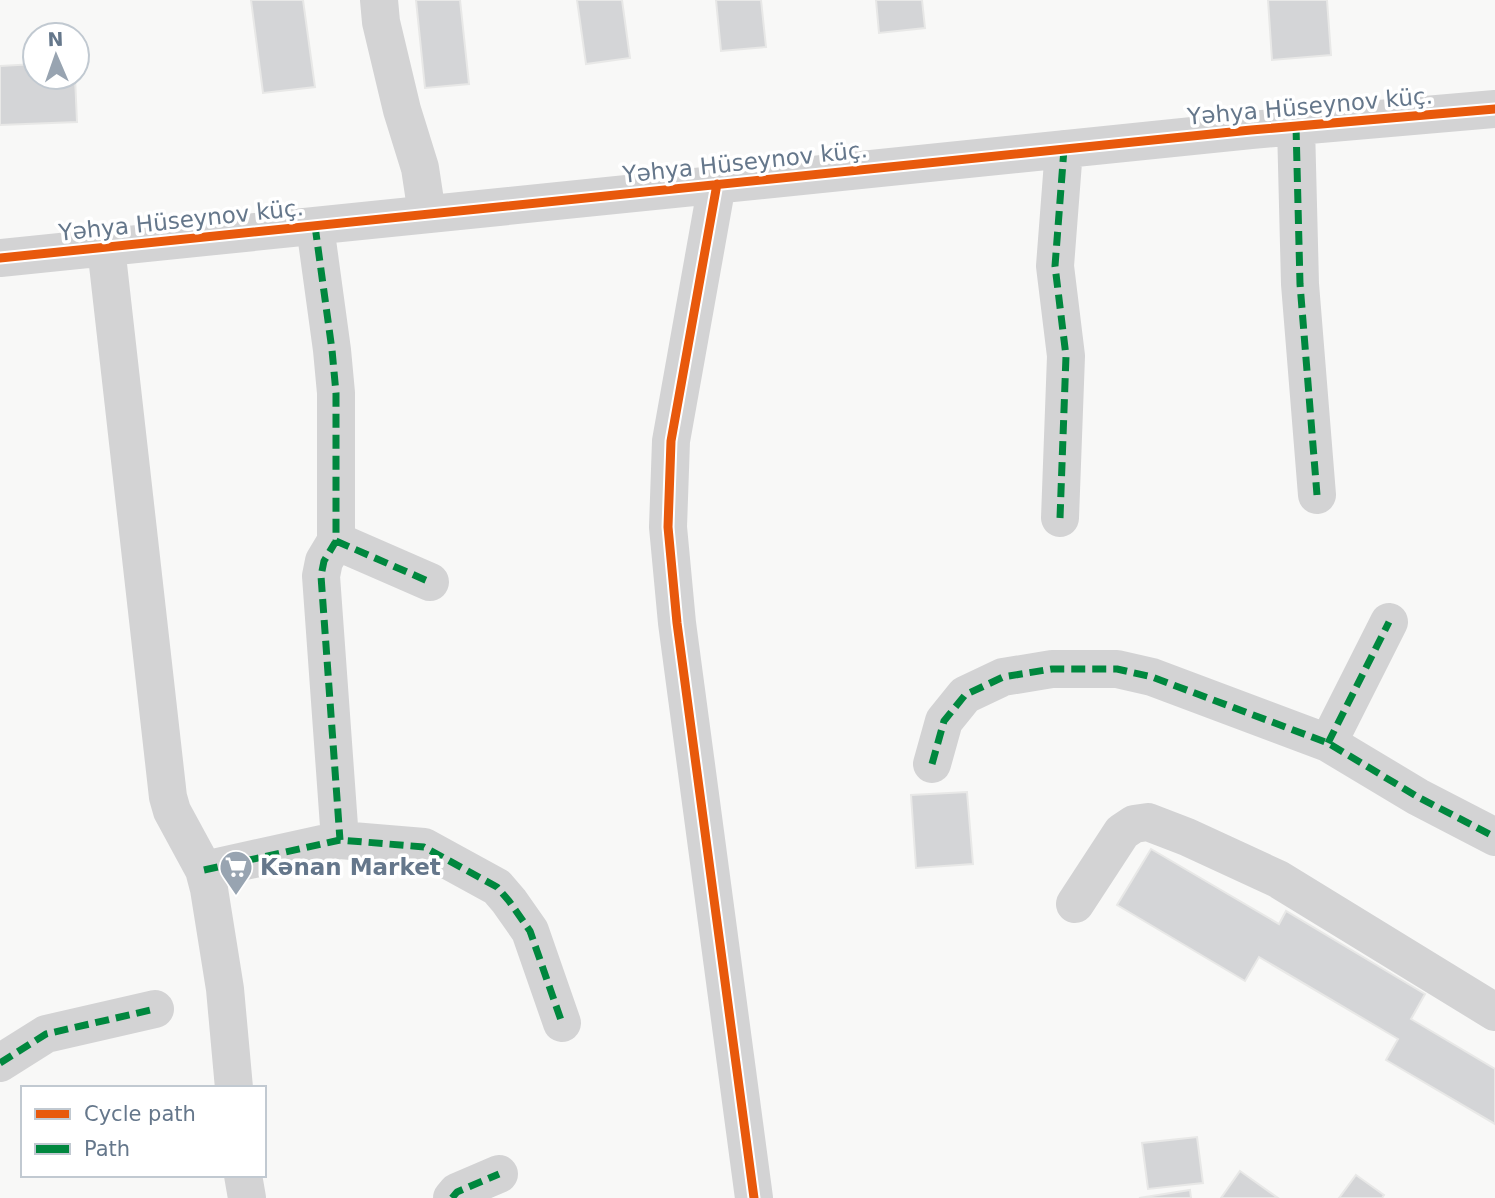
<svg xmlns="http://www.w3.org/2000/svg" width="1495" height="1198" viewBox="0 0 1495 1198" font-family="'DejaVu Sans',sans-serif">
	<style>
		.building { fill: #d4d5d7; stroke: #e8e8e7; stroke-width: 2 }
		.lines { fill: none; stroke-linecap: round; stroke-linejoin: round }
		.minor { stroke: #d3d3d4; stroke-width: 38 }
		.quiet { stroke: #00873e; stroke-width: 7; stroke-dasharray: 14 7; stroke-linecap: butt }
		.cycleway-casing { stroke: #fff; stroke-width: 13 }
		.cycleway { stroke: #e8590c; stroke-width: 9 }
		.labels { text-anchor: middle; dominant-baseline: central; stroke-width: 7; stroke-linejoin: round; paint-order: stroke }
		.street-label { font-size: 23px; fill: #65778b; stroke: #fff }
		.poi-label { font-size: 23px; font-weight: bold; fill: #65778b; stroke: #fff; text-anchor: start }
	</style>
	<rect width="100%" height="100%" fill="#f8f8f7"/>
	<path class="building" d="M 251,0 L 303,0 L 315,87 L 263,93 Z
		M 416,0 L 460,0 L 469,84 L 425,88 Z
		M 577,0 L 622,0 L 630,58 L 586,64 Z
		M 716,0 L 761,0 L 766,47 L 721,51 Z
		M 876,0 L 922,0 L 925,28 L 879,33 Z
		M 1268,0 L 1327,0 L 1331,55 L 1272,60 Z
		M 35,64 L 35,77 L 75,77 L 77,122 L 0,125 L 0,66 Z
		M 967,792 L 973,864 L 916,868 L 911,795 Z
		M 1151,849 L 1279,924 L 1286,911 L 1425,994 L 1411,1019 L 1495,1069 L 1495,1124 L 1386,1060 L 1398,1039 L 1259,957 L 1245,981 L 1117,905 Z
		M 1197,1137 L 1203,1183 L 1148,1189 L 1142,1143 Z
		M 1240,1171 L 1278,1198 L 1221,1198 Z
		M 1356,1175 L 1384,1195 L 1382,1198 L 1339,1198 Z
		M 1190,1190 L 1191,1198 L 1139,1198 Z"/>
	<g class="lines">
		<path class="minor" d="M 379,0 L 381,22 L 402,110 L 420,168 L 427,214
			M 1296,126 L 1300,284 L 1317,495
			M 717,184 L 671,441 L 668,527 L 677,623 L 754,1198
			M 315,226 L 332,350 L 336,393 L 336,541 L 324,561 L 321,576 L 340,840
			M 106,247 L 168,797 L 172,811 L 204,870 L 209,889 L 225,989 L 234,1088
			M 0,258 L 1251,130 L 1495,109
			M 1060,518 L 1066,356 L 1055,266 L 1064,149
			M 336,541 L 430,582
			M 1328,743 L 1389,622
			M 932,764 L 944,721 L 965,695 L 1003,677 L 1052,669 L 1117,669 L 1152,677 L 1328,743 L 1418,797 L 1495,837
			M 204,870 L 340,840 L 424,847 L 497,887 L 509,901 L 530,931 L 562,1023
			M 1075,904 L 1122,832 L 1134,824 L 1148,822 L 1187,837 L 1278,879 L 1495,1012
			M 0,1063 L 46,1034 L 155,1009
			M 243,1175 L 247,1198
			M 452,1198 L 457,1192 L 499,1174"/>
		<path class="quiet" d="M 1296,126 L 1300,284 L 1317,495
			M 315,226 L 332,350 L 336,393 L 336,541 L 324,561 L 321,576 L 340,840
			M 1060,518 L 1066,356 L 1055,266 L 1064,149
			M 336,541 L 430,582
			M 1328,743 L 1389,622
			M 932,764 L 944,721 L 965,695 L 1003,677 L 1052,669 L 1117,669 L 1152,677 L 1328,743 L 1418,797 L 1495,837
			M 204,870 L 340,840 L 424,847 L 497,887 L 509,901 L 530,931 L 562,1023
			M 0,1063 L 46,1034 L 155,1009
			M 452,1198 L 457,1192 L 499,1174"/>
		<defs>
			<path id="cycleway" d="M 717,184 L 671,441 L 668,527 L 677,623 L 754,1198
				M 0,258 L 1251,130 L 1495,109"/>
		</defs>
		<use href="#cycleway" class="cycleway-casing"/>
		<use href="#cycleway" class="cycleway"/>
	</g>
	<defs>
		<symbol id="supermarket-pin" viewBox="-11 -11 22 30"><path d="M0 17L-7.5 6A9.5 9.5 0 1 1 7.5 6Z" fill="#98a4b1" stroke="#fff"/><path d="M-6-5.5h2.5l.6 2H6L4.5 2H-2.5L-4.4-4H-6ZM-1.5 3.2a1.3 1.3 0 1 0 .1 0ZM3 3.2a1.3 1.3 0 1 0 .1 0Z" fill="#fff"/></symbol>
	</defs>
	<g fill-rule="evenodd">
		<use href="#supermarket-pin" x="217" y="848" width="38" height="52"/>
	</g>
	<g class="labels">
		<g class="street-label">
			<text transform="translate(1310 106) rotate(-5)">Yəhya Hüseynov küç.</text>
			<text transform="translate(745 162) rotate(-6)">Yəhya Hüseynov küç.</text>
			<text transform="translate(181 220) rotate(-6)">Yəhya Hüseynov küç.</text>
		</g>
		<g class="poi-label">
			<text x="260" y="867">Kənan Market</text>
		</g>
	</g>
	<rect x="21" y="1086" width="245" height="91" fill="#ffffff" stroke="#c1c9d1" stroke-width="2"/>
	<rect x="35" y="1109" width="35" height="10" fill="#e8590c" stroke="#c1c9d1" stroke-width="2"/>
	<text x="84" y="1121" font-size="21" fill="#65778b">Cycle path</text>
	<rect x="35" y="1144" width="35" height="10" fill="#00873e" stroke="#c1c9d1" stroke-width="2"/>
	<text x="84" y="1156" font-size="21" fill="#65778b">Path</text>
	<g transform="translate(56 56) rotate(358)"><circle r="33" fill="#ffffff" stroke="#c1c9d1" stroke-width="2"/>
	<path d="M0-5L12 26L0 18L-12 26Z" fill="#98a4b1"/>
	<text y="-10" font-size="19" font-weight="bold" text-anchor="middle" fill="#65778b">N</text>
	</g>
</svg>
